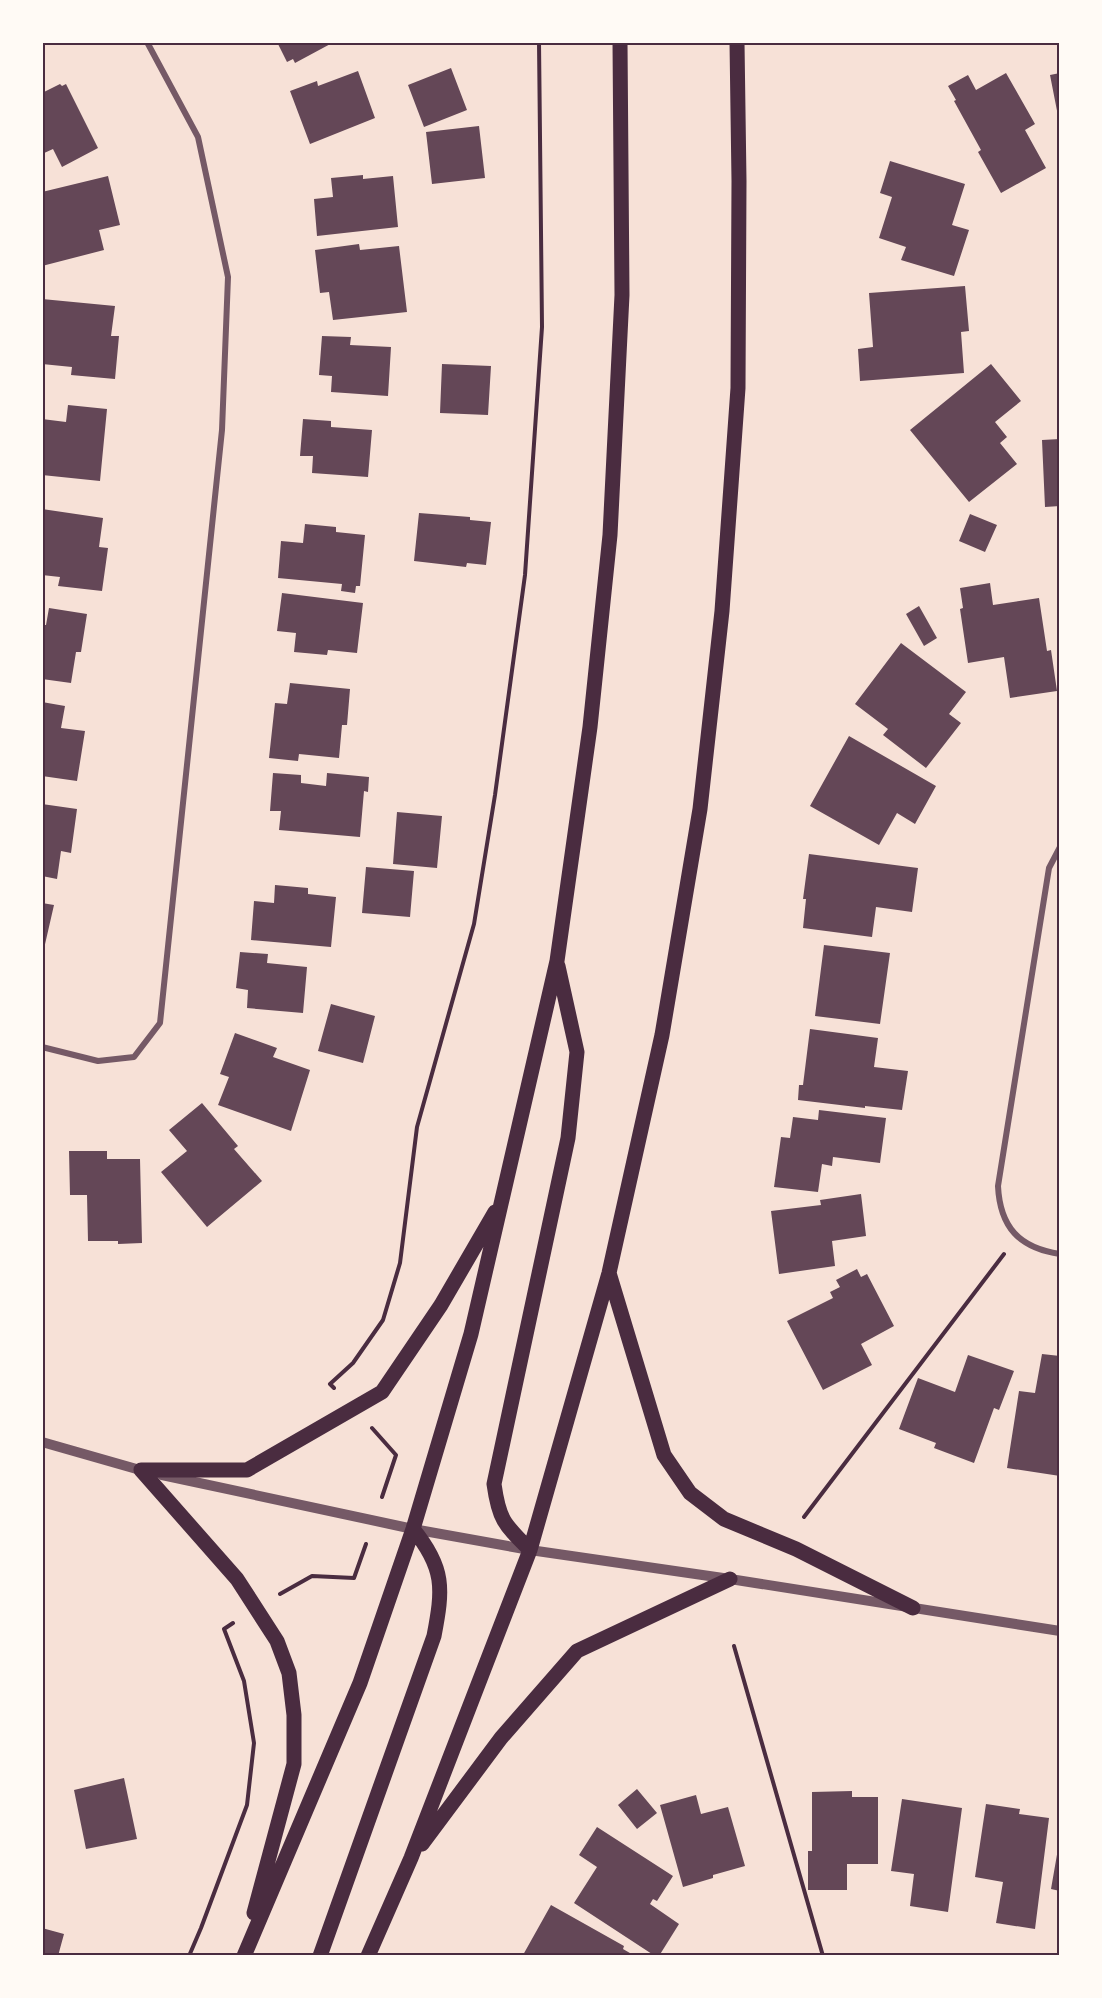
<svg xmlns="http://www.w3.org/2000/svg" width="1102" height="1998" viewBox="0 0 1102 1998" font-family="'IBM Plex Sans',sans-serif">
	<style>
		.building { fill: #644757 }
		.lines { fill: none; stroke-linecap: round; stroke-linejoin: round }
		.path { stroke: #4a2c40; stroke-width: 4 }
		.minor { stroke: #755966; stroke-width: 6 }
		.tertiary { stroke: #755966; stroke-width: 10 }
		.primary { stroke: #4a2c40; stroke-width: 15 }
		.neatline { fill: none; stroke: #4a2c40; stroke-width: 2 }
	</style>
	<rect width="100%" height="100%" fill="#f7e1d7"/>
	<path class="building" d="M 277,42 L 334,42 L 295,63 L 293,59 L 287,62 Z
		M 451,68 L 467,110 L 424,127 L 408,85 Z
		M 358,71 L 375,118 L 310,144 L 290,91 L 317,81 L 318,86 Z
		M 1006,73 L 1035,124 L 1025,130 L 1046,168 L 1001,193 L 978,152 L 981,150 L 954,101 L 956,100 L 948,86 L 968,75 L 976,90 Z
		M 1060,73 L 1060,121 L 1059,121 L 1050,75 Z
		M 60,84 L 62,86 L 66,84 L 98,148 L 62,167 L 53,149 L 42,154 L 42,93 Z
		M 479,126 L 485,178 L 432,184 L 426,132 Z
		M 890,161 L 965,184 L 952,225 L 969,230 L 954,276 L 901,260 L 906,247 L 879,238 L 892,197 L 880,193 Z
		M 363,175 L 363,179 L 393,176 L 398,227 L 317,236 L 314,199 L 333,197 L 331,178 Z
		M 108,176 L 120,225 L 99,230 L 104,250 L 42,266 L 42,192 Z
		M 359,244 L 360,250 L 399,246 L 407,312 L 333,320 L 329,292 L 320,293 L 315,250 Z
		M 965,286 L 969,331 L 961,332 L 964,373 L 860,381 L 858,349 L 873,347 L 869,293 Z
		M 42,299 L 115,306 L 111,336 L 119,336 L 115,379 L 71,375 L 72,367 L 42,364 Z
		M 322,336 L 351,337 L 350,345 L 391,347 L 388,396 L 331,392 L 332,376 L 319,375 Z
		M 442,364 L 491,366 L 488,415 L 440,413 Z
		M 991,364 L 1021,401 L 995,422 L 1007,437 L 1000,443 L 1017,464 L 969,502 L 910,430 Z
		M 68,405 L 107,409 L 100,481 L 42,475 L 42,419 L 66,422 Z
		M 303,419 L 331,421 L 331,427 L 372,430 L 368,477 L 312,473 L 313,456 L 300,456 Z
		M 1060,439 L 1060,506 L 1045,507 L 1042,440 Z
		M 42,509 L 103,518 L 99,547 L 108,548 L 102,591 L 58,586 L 60,577 L 42,575 Z
		M 419,513 L 470,517 L 470,520 L 491,522 L 486,565 L 467,563 L 466,567 L 414,561 Z
		M 970,514 L 997,525 L 985,552 L 959,541 Z
		M 305,524 L 336,527 L 336,532 L 365,535 L 360,586 L 356,586 L 355,593 L 341,591 L 342,584 L 278,578 L 281,541 L 303,543 Z
		M 990,583 L 993,605 L 1039,598 L 1047,651 L 1051,650 L 1057,691 L 1010,698 L 1004,657 L 968,663 L 960,609 L 963,608 L 960,588 Z
		M 282,593 L 363,603 L 357,653 L 328,650 L 327,655 L 294,652 L 296,633 L 277,631 Z
		M 919,606 L 937,638 L 924,646 L 906,614 Z
		M 49,608 L 87,614 L 81,652 L 76,652 L 71,683 L 42,679 L 42,625 L 46,625 Z
		M 901,643 L 966,692 L 949,714 L 961,723 L 926,768 L 883,735 L 888,729 L 855,704 Z
		M 290,683 L 350,689 L 347,725 L 342,725 L 339,758 L 299,754 L 298,761 L 269,758 L 275,703 L 287,704 Z
		M 42,702 L 65,706 L 61,728 L 85,731 L 77,781 L 42,776 Z
		M 849,736 L 936,786 L 915,824 L 897,813 L 879,845 L 810,806 Z
		M 273,773 L 301,775 L 301,783 L 326,786 L 327,773 L 369,777 L 368,792 L 364,791 L 360,837 L 279,830 L 281,811 L 270,811 Z
		M 42,804 L 77,809 L 71,853 L 61,851 L 57,879 L 42,876 Z
		M 397,812 L 442,816 L 437,868 L 393,864 Z
		M 809,854 L 918,868 L 912,912 L 876,907 L 872,937 L 803,928 L 806,899 L 803,899 Z
		M 366,867 L 414,871 L 410,917 L 362,913 Z
		M 275,885 L 308,888 L 308,894 L 336,897 L 331,947 L 251,940 L 254,901 L 274,903 Z
		M 42,903 L 54,905 L 43,953 L 42,952 Z
		M 824,945 L 890,953 L 880,1024 L 815,1016 Z
		M 240,952 L 268,954 L 267,963 L 307,967 L 303,1013 L 247,1008 L 248,990 L 236,988 Z
		M 331,1004 L 375,1016 L 363,1063 L 318,1051 Z
		M 810,1029 L 878,1038 L 874,1067 L 908,1071 L 902,1110 L 865,1106 L 865,1108 L 798,1100 L 799,1085 L 803,1085 Z
		M 235,1033 L 277,1048 L 273,1057 L 310,1070 L 291,1131 L 218,1105 L 229,1077 L 220,1074 Z
		M 202,1103 L 238,1146 L 234,1149 L 262,1181 L 207,1227 L 161,1172 L 187,1151 L 169,1130 Z
		M 819,1110 L 886,1118 L 880,1163 L 833,1157 L 832,1166 L 822,1164 L 818,1192 L 774,1187 L 781,1137 L 790,1138 L 793,1117 L 818,1120 Z
		M 69,1151 L 107,1151 L 107,1159 L 140,1159 L 142,1243 L 118,1244 L 118,1241 L 88,1241 L 87,1195 L 70,1195 Z
		M 861,1194 L 866,1236 L 832,1241 L 835,1266 L 779,1274 L 771,1211 L 821,1205 L 820,1200 Z
		M 857,1269 L 861,1277 L 867,1274 L 894,1326 L 861,1344 L 872,1365 L 823,1390 L 787,1321 L 833,1298 L 830,1292 L 840,1287 L 836,1280 Z
		M 1042,1354 L 1060,1356 L 1060,1476 L 1007,1468 L 1019,1391 L 1035,1393 Z
		M 968,1355 L 1014,1371 L 999,1410 L 994,1408 L 974,1463 L 934,1448 L 936,1443 L 899,1429 L 918,1378 L 955,1392 Z
		M 124,1778 L 137,1839 L 86,1849 L 74,1790 Z
		M 637,1789 L 657,1813 L 637,1829 L 618,1805 Z
		M 852,1791 L 852,1797 L 878,1797 L 878,1864 L 847,1864 L 847,1890 L 808,1890 L 808,1851 L 812,1851 L 812,1792 Z
		M 696,1795 L 701,1814 L 728,1807 L 745,1866 L 713,1875 L 713,1878 L 683,1887 L 660,1805 Z
		M 902,1799 L 962,1808 L 948,1912 L 910,1906 L 914,1874 L 891,1871 Z
		M 986,1804 L 1020,1809 L 1019,1814 L 1049,1818 L 1035,1929 L 996,1923 L 1003,1882 L 975,1877 Z
		M 597,1827 L 673,1876 L 657,1901 L 653,1899 L 650,1904 L 679,1924 L 659,1956 L 655,1956 L 574,1903 L 597,1867 L 579,1855 Z
		M 1059,1843 L 1060,1843 L 1060,1891 L 1051,1889 Z
		M 551,1905 L 624,1946 L 623,1949 L 635,1956 L 523,1955 Z
		M 42,1928 L 64,1934 L 58,1956 L 42,1956 Z"/>
	<g class="lines">
		<path class="path" d="M 334,1388 L 330,1384 L 353,1363 L 383,1320 L 400,1263 L 417,1127 L 474,924 L 495,795 L 525,575 L 542,327 L 539,42
			M 372,1428 L 396,1455 L 382,1497
			M 804,1517 L 1004,1254
			M 280,1594 L 312,1576 L 354,1578 L 366,1544
			M 734,1646 L 823,1956
			M 189,1956 L 201,1928 L 247,1805 L 254,1743 L 244,1681 L 224,1629 L 233,1623"/>
		<path class="minor" d="M 1060,847 L 1049,868 L 998,1186 C 1000,1227 1019,1248 1060,1254
			M 42,1047 L 98,1061 L 134,1057 L 160,1023 L 222,430 L 228,277 L 198,137 L 147,42"/>
		<path class="tertiary" d="M 42,1442 L 147,1472
			M 162,1475 L 413,1529 L 530,1550 L 730,1579 L 1060,1631"/>
		<path class="primary" d="M 609,1273 L 664,1455 L 690,1493 L 724,1519 L 796,1549 L 913,1608
			M 141,1470 L 237,1579 L 277,1641 L 289,1673 L 294,1715 L 294,1764 L 254,1913
			M 141,1470 L 247,1470 L 382,1392 L 441,1305 L 495,1212
			M 530,1550 C 504,1524 499,1520 494,1484 L 568,1138 L 577,1052 L 558,966
			M 422,1844 L 501,1738 L 577,1651 L 730,1579
			M 244,1956 L 360,1683 L 413,1529 L 471,1334 L 557,961 L 590,727 L 610,535 L 622,295 L 620,42
			M 320,1956 L 434,1636 C 443,1589 445,1568 413,1529
			M 368,1956 L 411,1858 L 530,1550 L 609,1273 L 662,1035 L 700,809 L 722,611 L 738,388 L 739,181 L 737,42"/>
	</g>
	<rect width="1102" height="1998" fill="none" stroke="#fffaf5" stroke-width="87"/>
	<rect x="44" y="44" width="1014" height="1910" class="neatline"/>
</svg>
